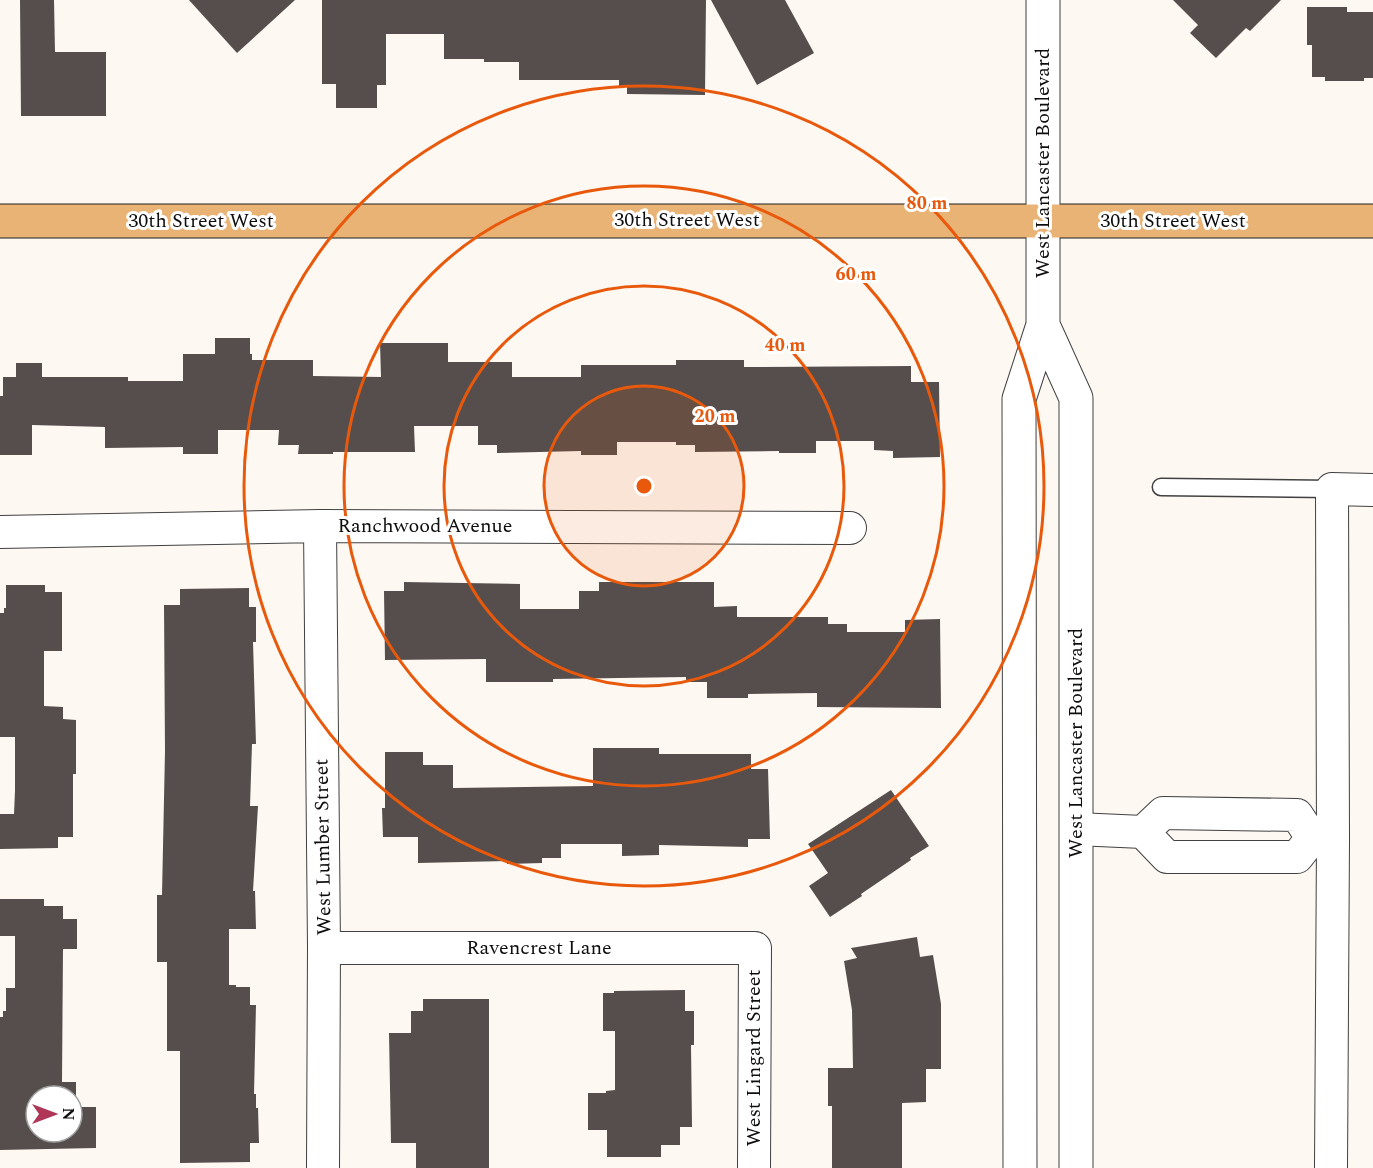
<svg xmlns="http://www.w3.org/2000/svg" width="1373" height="1168" viewBox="0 0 1373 1168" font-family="Spectral,serif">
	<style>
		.building { fill: #564e4c; fill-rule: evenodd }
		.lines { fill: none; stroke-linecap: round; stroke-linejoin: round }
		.service-casing { stroke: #414141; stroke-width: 19 }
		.minor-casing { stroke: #414141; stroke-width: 34 }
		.tertiary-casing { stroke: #414141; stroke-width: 35 }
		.primary-casing { stroke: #1f1f1f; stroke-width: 35 }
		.service { stroke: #fff; stroke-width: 16 }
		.minor { stroke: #fff; stroke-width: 32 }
		.tertiary { stroke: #fff; stroke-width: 33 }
		.primary { stroke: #e9b376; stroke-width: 33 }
		.ring { fill: none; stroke: #e8590c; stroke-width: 3 }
		.labels { text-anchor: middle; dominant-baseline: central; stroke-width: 6; stroke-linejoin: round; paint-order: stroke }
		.street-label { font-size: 20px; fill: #0e0e0e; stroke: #fff }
		.centre { fill: #e8590c; stroke: #fff; stroke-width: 3 }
		.ring-label { font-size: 18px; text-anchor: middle; font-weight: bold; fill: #e8590c; stroke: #fff; stroke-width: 6; stroke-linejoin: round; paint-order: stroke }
	</style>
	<rect width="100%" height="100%" fill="#fdf8f2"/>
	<path class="building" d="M 20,0 L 54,0 L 55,52 L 106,52 L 106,116 L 21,116 Z
		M 189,0 L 295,0 L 237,53 Z
		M 322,0 L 706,0 L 705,95 L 627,94 L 627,87 L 619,87 L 619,80 L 519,80 L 519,62 L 484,62 L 484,59 L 444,59 L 444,34 L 386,34 L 386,85 L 377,85 L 377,108 L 336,108 L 336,84 L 322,84 Z
		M 711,0 L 785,0 L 814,53 L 757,85 Z
		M 1173,0 L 1281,0 L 1250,31 L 1246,28 L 1216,58 L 1190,33 L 1198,25 Z
		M 1307,7 L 1347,7 L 1347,12 L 1373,12 L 1373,78 L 1364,78 L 1364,81 L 1325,81 L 1325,77 L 1312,77 L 1312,45 L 1307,45 Z
		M 215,338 L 250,338 L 250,354 L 252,354 L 252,360 L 313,360 L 313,376 L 381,377 L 380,343 L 448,343 L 448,362 L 512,362 L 512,377 L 581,377 L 581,365 L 676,365 L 676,360 L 744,360 L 744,367 L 911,366 L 911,382 L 939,382 L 940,457 L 893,458 L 893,451 L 874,450 L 874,441 L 816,441 L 816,453 L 779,453 L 779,451 L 695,452 L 695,445 L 676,445 L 676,442 L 617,442 L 617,455 L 581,455 L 581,451 L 497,453 L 497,445 L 478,445 L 478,426 L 414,426 L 415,452 L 333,452 L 333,454 L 298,454 L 299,445 L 278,445 L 279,430 L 218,430 L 218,454 L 183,454 L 183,447 L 105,448 L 105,427 L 32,425 L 32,455 L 0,455 L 0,396 L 3,396 L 3,377 L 16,377 L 16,363 L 42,363 L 42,377 L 128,377 L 128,381 L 183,381 L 183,354 L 215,354 Z
		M 404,582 L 520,584 L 520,609 L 579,609 L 579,591 L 599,591 L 599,582 L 714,582 L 714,607 L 737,606 L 737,617 L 828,617 L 828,624 L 847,624 L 847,632 L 905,632 L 905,620 L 940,619 L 941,708 L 817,707 L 817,693 L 748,694 L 748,698 L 707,698 L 707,682 L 686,682 L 686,677 L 553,679 L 553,682 L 486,682 L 486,659 L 385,660 L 384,591 L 404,591 Z
		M 6,585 L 45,585 L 45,592 L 62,592 L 62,651 L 44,651 L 44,706 L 63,707 L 63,719 L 76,720 L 76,774 L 73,774 L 73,837 L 58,837 L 58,848 L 0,849 L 0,814 L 14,814 L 15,791 L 15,737 L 0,737 L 0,613 L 4,613 L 4,608 L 6,608 Z
		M 249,588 L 249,607 L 256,607 L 256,642 L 253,642 L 256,744 L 252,744 L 250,806 L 258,806 L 253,891 L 255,891 L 256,929 L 229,929 L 229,985 L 236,985 L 236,987 L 250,987 L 250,1005 L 256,1005 L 254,1094 L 256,1094 L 256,1108 L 258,1108 L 259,1143 L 250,1143 L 250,1162 L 180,1163 L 180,1051 L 167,1051 L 167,962 L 157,962 L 157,895 L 162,895 L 165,751 L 164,605 L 180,605 L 180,589 Z
		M 593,748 L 659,748 L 659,754 L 751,754 L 751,769 L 768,769 L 770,839 L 748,839 L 748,847 L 659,845 L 659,855 L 622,856 L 622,844 L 561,844 L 561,858 L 542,858 L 542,863 L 507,864 L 507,861 L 418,863 L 418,837 L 383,837 L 382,808 L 385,808 L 385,752 L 423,752 L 423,765 L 453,765 L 453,788 L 593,786 Z
		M 891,790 L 929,846 L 910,858 L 911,860 L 861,894 L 862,896 L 830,917 L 809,886 L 828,873 L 808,844 Z
		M 0,899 L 44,899 L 44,906 L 63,906 L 63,919 L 77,919 L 77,949 L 63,949 L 62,1082 L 76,1082 L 76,1107 L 96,1107 L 96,1148 L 0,1150 L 0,1017 L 3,1017 L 3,1011 L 6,1011 L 6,988 L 15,988 L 15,936 L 0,936 ZM 36,1096 L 72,1096 L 72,1132 L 36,1132 Z
		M 917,937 L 920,957 L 933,955 L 941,1004 L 941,1069 L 926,1069 L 926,1102 L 902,1103 L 902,1168 L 832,1168 L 832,1106 L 828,1106 L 828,1068 L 853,1068 L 852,1010 L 844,961 L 857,958 L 851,948 Z
		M 685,990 L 685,1011 L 694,1011 L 694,1045 L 691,1045 L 692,1127 L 680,1127 L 680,1145 L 661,1145 L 661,1157 L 607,1157 L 607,1130 L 588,1130 L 588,1093 L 606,1093 L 606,1091 L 615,1090 L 615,1031 L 603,1031 L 603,993 L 614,993 L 614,991 Z
		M 423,999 L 489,999 L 489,1168 L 416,1168 L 416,1143 L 391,1143 L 389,1033 L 411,1033 L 411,1011 L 423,1011 Z"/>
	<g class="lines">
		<defs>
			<path id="service" d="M 1161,487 L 1332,489"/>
			<path id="minor" d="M 320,526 L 324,948 L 323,1168
				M 0,532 L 320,526 L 850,528
				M 1076,829 L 1143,832 L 1167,857 L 1297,857 L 1312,838 L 1297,815 L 1163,813 L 1143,832
				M 1313,838 L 1333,841 L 1331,1168
				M 1333,841 L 1332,489 L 1373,490
				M 324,948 L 755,948 L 754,1168"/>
			<path id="tertiary" d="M 1043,325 L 1076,398 L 1076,1168
				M 1020,1168 L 1019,399 L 1043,325 L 1043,0"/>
			<path id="primary" d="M 0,221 L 1373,221"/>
		</defs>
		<use href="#service" class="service-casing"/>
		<use href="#minor" class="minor-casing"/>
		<use href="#tertiary" class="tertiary-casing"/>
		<use href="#primary" class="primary-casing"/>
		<use href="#service" class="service"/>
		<use href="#minor" class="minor"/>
		<use href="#tertiary" class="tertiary"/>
		<use href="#primary" class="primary"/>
	</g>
	<circle cx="644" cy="486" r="100" fill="#e8590c" fill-opacity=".12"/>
	<g class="ring">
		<circle cx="644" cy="486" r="100"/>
		<circle cx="644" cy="486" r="200"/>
		<circle cx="644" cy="486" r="300"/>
		<circle cx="644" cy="486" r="400"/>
	</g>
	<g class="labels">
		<g class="street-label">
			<text transform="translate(1043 163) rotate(-90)">West Lancaster Boulevard</text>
			<text x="687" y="220">30th Street West</text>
			<text x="201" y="221">30th Street West</text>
			<text x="1173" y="221">30th Street West</text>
			<text x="425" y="526">Ranchwood Avenue</text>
			<text transform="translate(1076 743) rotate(-90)">West Lancaster Boulevard</text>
			<text transform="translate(323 847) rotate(-91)">West Lumber Street</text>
			<text x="539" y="948">Ravencrest Lane</text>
			<text transform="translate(754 1058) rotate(-90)">West Lingard Street</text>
		</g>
	</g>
	<circle cx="644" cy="486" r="9" class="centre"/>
	<g class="ring-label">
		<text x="927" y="209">80 m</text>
		<text x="856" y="280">60 m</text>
		<text x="785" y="351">40 m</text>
		<text x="715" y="422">20 m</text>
	</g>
	<g transform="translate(54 1114) rotate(90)"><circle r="28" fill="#ffffff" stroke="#9f9f9f" stroke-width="1.5"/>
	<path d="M0-4.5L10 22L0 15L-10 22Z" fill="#af3657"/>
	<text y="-9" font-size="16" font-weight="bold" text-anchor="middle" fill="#0e0e0e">N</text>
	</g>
</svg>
